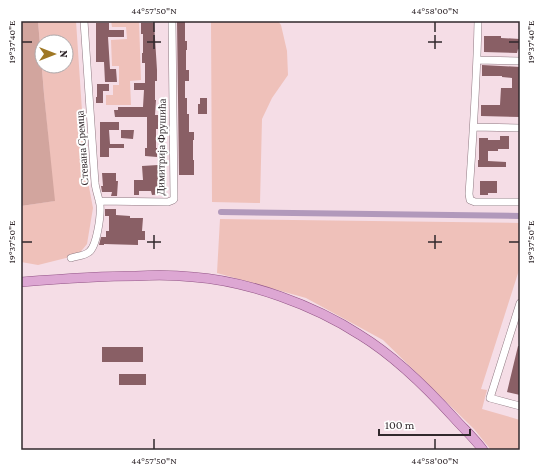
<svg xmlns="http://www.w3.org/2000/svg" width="541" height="471" viewBox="0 0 541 471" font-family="'Crimson Pro',serif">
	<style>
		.green { fill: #efc1ba; fill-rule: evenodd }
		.forest { fill: #d2a59e }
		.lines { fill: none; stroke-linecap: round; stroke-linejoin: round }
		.canal { stroke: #b199bb; stroke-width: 6 }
		.building { fill: #895f65 }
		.minor-casing { stroke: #907a83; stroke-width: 8 }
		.major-casing { stroke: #925486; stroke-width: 10 }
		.minor { stroke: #fff; stroke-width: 7 }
		.major { stroke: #dda7d3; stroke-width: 9 }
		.ticks { fill: none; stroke: #31282c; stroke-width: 1.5 }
		.labels { text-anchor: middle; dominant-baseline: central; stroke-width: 4; stroke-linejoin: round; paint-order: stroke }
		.street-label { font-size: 11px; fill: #31282c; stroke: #fff }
		.neatline { fill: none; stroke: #31282c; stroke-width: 1.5 }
		.ticks-label { font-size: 10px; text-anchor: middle; fill: #31282c }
	</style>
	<rect width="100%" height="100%" fill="#f5dde6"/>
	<path class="green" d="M 38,21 L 76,21 L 86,171 L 93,208 L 87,244 L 78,255 L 38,265 L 21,262 L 21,206 L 54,201 L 44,94 ZM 42,42 L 66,42 L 66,66 L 42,66 Z
		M 111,21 L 139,21 L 141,80 L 130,81 L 131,105 L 106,105 L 106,95 L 113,95 L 113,85 L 119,85 L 119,66 L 112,66 L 111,40 L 127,39 L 126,27 L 112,27 Z
		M 211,21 L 278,21 L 281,25 L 287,51 L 288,75 L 272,98 L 262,119 L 260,203 L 212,202 Z
		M 220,219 L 520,223 L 520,267 L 481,389 L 487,390 L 482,409 L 520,420 L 520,450 L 491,450 L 474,429 L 383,340 L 306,298 L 217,273 Z"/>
	<path class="forest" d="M 21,21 L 38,21 L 44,94 L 55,201 L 21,206 Z"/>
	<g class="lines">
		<path class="canal" d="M 221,212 L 520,216"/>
	</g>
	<path class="building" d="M 177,21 L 185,21 L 185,41 L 187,41 L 187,50 L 186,50 L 186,70 L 189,70 L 189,81 L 185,81 L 185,98 L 187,98 L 187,114 L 189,114 L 189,132 L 194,132 L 194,140 L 193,140 L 193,160 L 194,160 L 194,175 L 179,175 Z
		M 96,23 L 109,23 L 109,30 L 124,30 L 124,37 L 108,37 L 110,69 L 116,69 L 117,82 L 105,82 L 104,62 L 96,62 Z
		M 141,23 L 154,23 L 157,70 L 157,81 L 155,81 L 155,100 L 156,100 L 155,115 L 158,115 L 158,129 L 156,129 L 156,148 L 157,148 L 157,157 L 145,156 L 145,148 L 147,148 L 147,117 L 115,117 L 114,110 L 118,110 L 118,107 L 143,107 L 144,90 L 134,90 L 134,83 L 145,83 L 145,63 L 142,63 L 142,53 L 143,53 L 143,34 L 141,34 Z
		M 484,36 L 501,36 L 501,38 L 520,39 L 520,50 L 518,49 L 517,53 L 484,52 Z
		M 482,65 L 520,67 L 520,117 L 481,116 L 481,105 L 500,105 L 501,88 L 512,88 L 512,78 L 502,77 L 502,76 L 482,76 Z
		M 97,84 L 109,84 L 109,91 L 103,91 L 103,103 L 96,103 L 96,97 L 97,97 Z
		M 200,98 L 207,98 L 207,114 L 198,114 L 198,104 L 200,104 Z
		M 100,122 L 119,122 L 119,130 L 109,130 L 110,144 L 124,144 L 124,148 L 109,148 L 109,157 L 100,157 Z
		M 121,130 L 134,130 L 133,139 L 121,138 Z
		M 500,136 L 509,136 L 509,149 L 498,149 L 498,151 L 488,151 L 488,161 L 506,162 L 506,167 L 478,167 L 478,160 L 479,160 L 479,138 L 488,138 L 488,140 L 500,140 Z
		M 158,165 L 158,188 L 164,188 L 164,194 L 152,195 L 151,191 L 139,191 L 139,195 L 134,195 L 134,180 L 143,180 L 142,166 Z
		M 102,173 L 116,173 L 116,181 L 118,181 L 117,196 L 111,196 L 112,192 L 102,192 L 101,186 L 103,186 Z
		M 480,181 L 497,181 L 497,193 L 488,193 L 488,195 L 480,195 Z
		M 105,209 L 116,209 L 116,215 L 130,216 L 130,218 L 143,218 L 142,231 L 145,231 L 145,240 L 138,240 L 138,245 L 104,244 L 104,245 L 99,245 L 101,237 L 106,237 L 106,231 L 109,231 L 109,216 L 105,216 Z
		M 518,346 L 520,346 L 520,395 L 507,392 Z
		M 102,347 L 143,347 L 143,362 L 102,362 Z
		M 119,374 L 146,374 L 146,385 L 119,385 Z"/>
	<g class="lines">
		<defs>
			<path id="minor" d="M 478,21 C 477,79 473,136 469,194 L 470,200 L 475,202 L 520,202
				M 477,60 L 520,61
				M 474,127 L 520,128
				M 99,201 L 168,202 L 173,200 L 174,199 L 172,21
				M 71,258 C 77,256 84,256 89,252 C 97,246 101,215 100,205 C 99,198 96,191 95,183 L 84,21
				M 520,303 L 490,398 L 520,406"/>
			<path id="major" d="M 21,282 C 59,279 97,276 136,276 C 155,275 174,275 193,277 C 248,281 314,305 360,335 C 396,357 427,388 455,419 C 464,429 475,439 483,450"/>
		</defs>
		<use href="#minor" class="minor-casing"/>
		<use href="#major" class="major-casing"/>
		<use href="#minor" class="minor"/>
		<use href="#major" class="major"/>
	</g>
	<path class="ticks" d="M 154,22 L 154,32M 435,22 L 435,32M 154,35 L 154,49M 435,35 L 435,49M 22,42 L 32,42M 147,42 L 161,42M 428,42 L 442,42M 509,42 L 519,42M 154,235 L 154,249M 435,235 L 435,249M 22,242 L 32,242M 147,242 L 161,242M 428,242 L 442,242M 509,242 L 519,242M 154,439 L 154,449M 435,439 L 435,449"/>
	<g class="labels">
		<g class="street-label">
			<text transform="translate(161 147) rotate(-89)">Димитрија Фрушића</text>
			<text transform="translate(82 148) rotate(-94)">Стевана Сремца</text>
		</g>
	</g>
	<rect width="541" height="471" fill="none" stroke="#ffffff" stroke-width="44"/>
	<g transform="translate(54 54) rotate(90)"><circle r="19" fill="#ffffff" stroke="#ada9ab"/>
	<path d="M0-3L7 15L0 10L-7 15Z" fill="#9f7825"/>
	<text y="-6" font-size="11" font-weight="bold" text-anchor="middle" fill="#31282c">N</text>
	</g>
	<path d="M379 429v6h91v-6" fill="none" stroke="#31282c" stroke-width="2"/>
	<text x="385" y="429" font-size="12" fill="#31282c" stroke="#ffffff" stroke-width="3" paint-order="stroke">100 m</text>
	<rect x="22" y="22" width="497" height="427" class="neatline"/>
	<g class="ticks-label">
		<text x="154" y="14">44°57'50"N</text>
		<text x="435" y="14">44°58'00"N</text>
		<text transform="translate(530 42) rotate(-90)" y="4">19°37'40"E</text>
		<text transform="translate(11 42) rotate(-90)" y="4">19°37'40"E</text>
		<text transform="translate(530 242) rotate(-90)" y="4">19°37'50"E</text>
		<text transform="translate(11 242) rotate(-90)" y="4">19°37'50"E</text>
		<text x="154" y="464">44°57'50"N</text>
		<text x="435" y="464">44°58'00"N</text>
	</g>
</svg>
